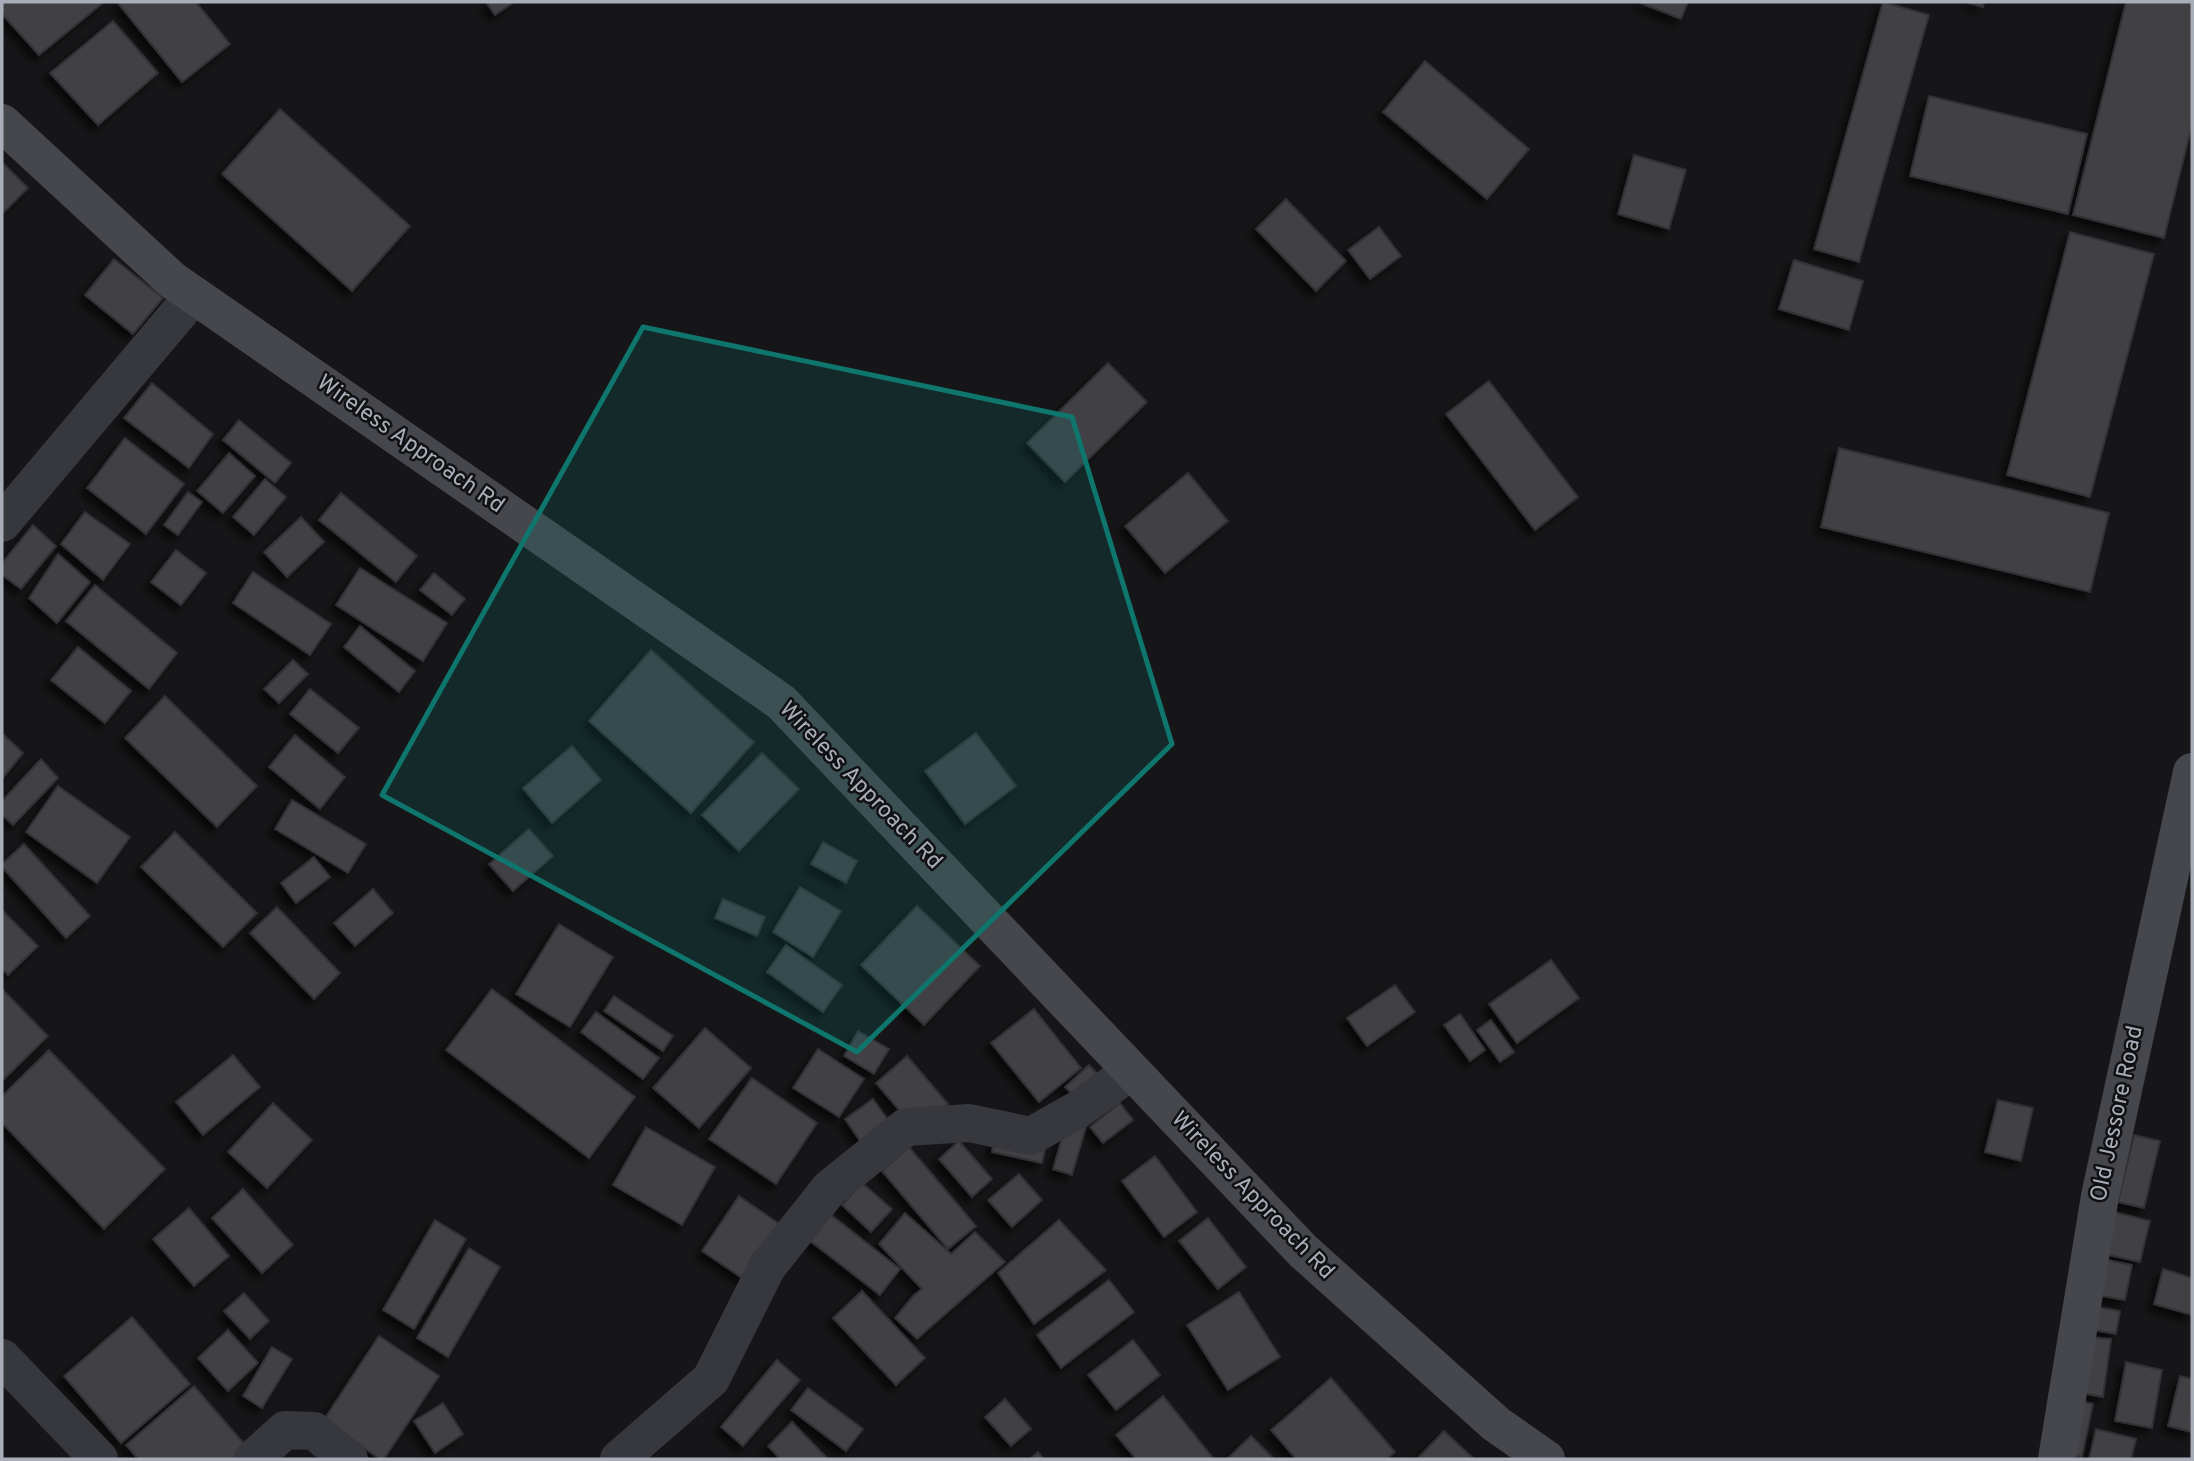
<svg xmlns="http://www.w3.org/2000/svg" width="2194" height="1461" viewBox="0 0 2194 1461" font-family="Overpass,sans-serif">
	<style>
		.building { fill: #404145; stroke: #303034; stroke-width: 2; filter: url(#shadow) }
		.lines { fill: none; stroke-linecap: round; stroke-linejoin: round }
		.street { stroke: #37383d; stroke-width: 38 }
		.secondary { stroke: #45474d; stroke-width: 38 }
		.marked { fill: #0f766e; fill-opacity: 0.2; stroke: #0f766e; stroke-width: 5; stroke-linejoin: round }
		.labels { text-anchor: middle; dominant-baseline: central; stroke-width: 5; stroke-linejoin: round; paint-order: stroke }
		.street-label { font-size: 23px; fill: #a8adb8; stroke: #111113 }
	</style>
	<defs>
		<filter id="shadow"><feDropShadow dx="-6" dy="6" stdDeviation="3.5" flood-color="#0009"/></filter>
	</defs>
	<rect width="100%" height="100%" fill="#161618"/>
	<path class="building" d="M 2,2 L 104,2 L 39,55 L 2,14 Z
		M 117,2 L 196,2 L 230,44 L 182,82 Z
		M 486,2 L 514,2 L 495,15 Z
		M 1638,2 L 1688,2 L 1681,19 Z
		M 1883,2 L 1929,15 L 1859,262 L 1814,249 Z
		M 1965,2 L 1984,2 L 1983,7 Z
		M 2126,2 L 2192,2 L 2192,125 L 2164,238 L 2073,215 Z
		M 113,21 L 158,73 L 98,125 L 50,73 Z
		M 1425,61 L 1529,149 L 1487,199 L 1383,112 Z
		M 1929,96 L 2087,134 L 2068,214 L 1910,176 Z
		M 280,109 L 410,226 L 352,291 L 222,174 Z
		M 1634,155 L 1686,170 L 1669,229 L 1618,214 Z
		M 2,162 L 28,188 L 2,214 Z
		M 1286,199 L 1346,261 L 1316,291 L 1256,229 Z
		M 1379,227 L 1401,256 L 1370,279 L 1348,250 Z
		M 2070,232 L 2154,254 L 2090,497 L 2007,475 Z
		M 114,259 L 163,298 L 133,334 L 85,295 Z
		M 1794,260 L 1863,281 L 1849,330 L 1779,309 Z
		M 1108,363 L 1147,402 L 1065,482 L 1027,443 Z
		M 1489,381 L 1578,497 L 1535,530 L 1446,414 Z
		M 152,383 L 213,434 L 189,468 L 124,418 Z
		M 239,420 L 291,463 L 275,483 L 223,440 Z
		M 125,438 L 184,484 L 146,534 L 87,488 Z
		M 1839,448 L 2109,513 L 2090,592 L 1821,527 Z
		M 229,453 L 255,476 L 223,513 L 197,491 Z
		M 1188,473 L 1228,521 L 1165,573 L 1125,526 Z
		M 265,479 L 286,497 L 254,535 L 233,517 Z
		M 188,492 L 202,502 L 178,535 L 164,525 Z
		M 341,493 L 417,556 L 396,582 L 319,520 Z
		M 85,512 L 130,544 L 103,580 L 61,544 Z
		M 301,517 L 324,542 L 287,577 L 264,552 Z
		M 33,525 L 56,546 L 21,589 L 2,575 L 2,563 Z
		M 176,550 L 206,573 L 181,605 L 151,582 Z
		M 58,554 L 90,582 L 57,623 L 29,598 Z
		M 360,568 L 447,623 L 423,661 L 336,605 Z
		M 253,572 L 331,624 L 310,655 L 233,603 Z
		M 434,573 L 465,599 L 452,615 L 420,590 Z
		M 95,585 L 177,653 L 149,689 L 66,621 Z
		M 360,626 L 415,671 L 399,692 L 344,647 Z
		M 78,647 L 131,691 L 105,723 L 51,680 Z
		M 651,650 L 754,742 L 691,813 L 589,721 Z
		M 293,660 L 308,674 L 279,703 L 264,689 Z
		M 310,689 L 359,728 L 338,753 L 290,714 Z
		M 165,696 L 257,786 L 217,827 L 125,738 Z
		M 2,733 L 23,753 L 2,779 Z
		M 976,733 L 1016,786 L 965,824 L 925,771 Z
		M 295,735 L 345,777 L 320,809 L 269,767 Z
		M 572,746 L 601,780 L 552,823 L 523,788 Z
		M 762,753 L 799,789 L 739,851 L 702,815 Z
		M 41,759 L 58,778 L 13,825 L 2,815 L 2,801 Z
		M 58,786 L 130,837 L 97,883 L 26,832 Z
		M 292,800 L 366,844 L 348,873 L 275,829 Z
		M 529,829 L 553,856 L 513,891 L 489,864 Z
		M 175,832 L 257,913 L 223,947 L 141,867 Z
		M 823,842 L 857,861 L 846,883 L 811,864 Z
		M 24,844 L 90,916 L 66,938 L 2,867 L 2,864 Z
		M 314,857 L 330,877 L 296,903 L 281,883 Z
		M 800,887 L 841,911 L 813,957 L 773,932 Z
		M 373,889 L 393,913 L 355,946 L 334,923 Z
		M 723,899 L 765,917 L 757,936 L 715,918 Z
		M 917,906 L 980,966 L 924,1025 L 861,965 Z
		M 277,907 L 340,973 L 314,999 L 250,933 Z
		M 2,910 L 38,946 L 8,975 L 2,969 Z
		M 559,924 L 613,957 L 570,1027 L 516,994 Z
		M 786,945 L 842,985 L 823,1012 L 767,972 Z
		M 1551,960 L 1579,998 L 1517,1043 L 1489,1004 Z
		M 1395,985 L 1415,1012 L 1367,1046 L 1347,1018 Z
		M 2,989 L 48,1036 L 3,1080 L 2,1079 Z
		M 492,989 L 635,1097 L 589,1158 L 446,1050 Z
		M 614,996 L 673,1036 L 663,1051 L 604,1011 Z
		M 1034,1009 L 1081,1068 L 1039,1102 L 991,1043 Z
		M 596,1012 L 659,1058 L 643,1079 L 581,1032 Z
		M 1460,1014 L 1485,1050 L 1470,1061 L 1444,1025 Z
		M 1491,1020 L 1514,1052 L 1500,1062 L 1477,1030 Z
		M 705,1028 L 751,1068 L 699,1128 L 653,1088 Z
		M 858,1031 L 889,1049 L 874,1074 L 844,1056 Z
		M 818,1049 L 864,1079 L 839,1117 L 793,1088 Z
		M 49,1050 L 165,1169 L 104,1229 L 2,1123 L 2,1096 Z
		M 233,1055 L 260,1087 L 203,1135 L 176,1102 Z
		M 907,1056 L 948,1104 L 917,1131 L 876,1083 Z
		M 1089,1065 L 1117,1095 L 1094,1118 L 1065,1087 Z
		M 752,1078 L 817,1123 L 776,1184 L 709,1139 Z
		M 873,1099 L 906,1145 L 877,1166 L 845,1119 Z
		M 1998,1100 L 2033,1108 L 2021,1161 L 1985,1152 Z
		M 273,1103 L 312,1140 L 267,1188 L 228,1152 Z
		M 1120,1103 L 1133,1120 L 1103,1143 L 1090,1127 Z
		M 1067,1121 L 1086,1127 L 1072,1175 L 1053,1169 Z
		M 646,1127 L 715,1167 L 682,1225 L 613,1185 Z
		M 996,1130 L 1047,1141 L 1042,1163 L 992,1152 Z
		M 2134,1135 L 2160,1141 L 2144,1208 L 2118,1202 Z
		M 959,1141 L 992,1179 L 972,1197 L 939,1159 Z
		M 909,1147 L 976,1226 L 948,1249 L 882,1171 Z
		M 1155,1156 L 1197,1212 L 1164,1237 L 1122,1181 Z
		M 1019,1174 L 1042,1200 L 1012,1227 L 988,1200 Z
		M 862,1183 L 892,1209 L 871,1232 L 842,1205 Z
		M 243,1189 L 293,1245 L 262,1273 L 212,1218 Z
		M 739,1196 L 788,1230 L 751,1284 L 702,1251 Z
		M 189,1208 L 229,1256 L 194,1286 L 153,1239 Z
		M 826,1211 L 900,1269 L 880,1295 L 805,1237 Z
		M 2114,1212 L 2150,1221 L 2140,1262 L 2104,1254 Z
		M 905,1213 L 951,1254 L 975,1232 L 1005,1262 L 917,1339 L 895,1318 L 914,1295 L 922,1289 L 879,1244 Z
		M 1208,1218 L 1246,1267 L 1218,1289 L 1179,1241 Z
		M 435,1220 L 466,1239 L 414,1329 L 383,1310 Z
		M 1059,1220 L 1106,1270 L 1034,1324 L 998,1273 Z
		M 469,1248 L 500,1267 L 448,1357 L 417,1338 Z
		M 2103,1259 L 2132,1265 L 2125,1300 L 2096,1295 Z
		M 2163,1269 L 2192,1278 L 2192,1315 L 2154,1304 Z
		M 1109,1280 L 1134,1312 L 1061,1368 L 1037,1335 Z
		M 862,1291 L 925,1358 L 896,1385 L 833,1318 Z
		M 1239,1292 L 1280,1357 L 1228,1390 L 1187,1325 Z
		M 244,1293 L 269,1321 L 250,1339 L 224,1311 Z
		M 2097,1307 L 2120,1311 L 2116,1334 L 2093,1330 Z
		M 132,1317 L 190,1384 L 121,1443 L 64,1376 Z
		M 228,1330 L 258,1363 L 228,1391 L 198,1358 Z
		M 379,1336 L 439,1376 L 384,1459 L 380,1459 L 323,1421 Z
		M 2088,1337 L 2111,1339 L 2103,1397 L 2080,1393 Z
		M 1133,1340 L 1160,1375 L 1116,1410 L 1088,1375 Z
		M 272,1347 L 292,1359 L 262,1408 L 243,1396 Z
		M 777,1360 L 800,1380 L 743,1446 L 721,1427 Z
		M 2126,1362 L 2162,1370 L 2152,1428 L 2115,1421 Z
		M 2180,1376 L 2192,1379 L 2191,1432 L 2168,1426 Z
		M 1331,1378 L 1395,1452 L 1387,1459 L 1296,1459 L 1271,1430 Z
		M 194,1386 L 252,1453 L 245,1459 L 138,1459 L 126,1445 Z
		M 808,1388 L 863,1429 L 846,1451 L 791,1410 Z
		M 1163,1396 L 1213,1458 L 1211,1459 L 1136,1459 L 1116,1435 Z
		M 1005,1399 L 1031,1429 L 1011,1446 L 985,1417 Z
		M 2077,1400 L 2093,1404 L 2082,1457 L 2066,1454 Z
		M 443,1403 L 463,1434 L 435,1453 L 414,1421 Z
		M 792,1422 L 828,1459 L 780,1459 L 768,1446 Z
		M 2096,1429 L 2136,1439 L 2131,1459 L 2089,1459 Z
		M 1444,1431 L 1474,1459 L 1417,1459 Z
		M 1251,1436 L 1274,1459 L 1227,1459 Z
		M 1038,1452 L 1044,1459 L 1030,1459 Z"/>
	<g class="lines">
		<path class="street" d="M 2,523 L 194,295
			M 2,1358 L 99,1459
			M 253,1459 L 285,1430 L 314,1431 L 349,1459
			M 619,1459 L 711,1379 L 767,1267 L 830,1188 L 906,1127 L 969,1123 L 1031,1136 L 1079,1109 L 1131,1071"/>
		<path class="secondary" d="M 2,123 L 172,280 L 781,702 L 1303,1251 L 1496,1424 L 1546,1459
			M 2057,1459 L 2100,1196 L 2192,772"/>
	</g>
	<path class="marked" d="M 643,327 L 1072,417 L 1172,744 L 857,1052 L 382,795 Z"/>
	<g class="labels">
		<g class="street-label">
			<text transform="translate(410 445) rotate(35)">Wireless Approach Rd</text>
			<text transform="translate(860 786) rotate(46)">Wireless Approach Rd</text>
			<text transform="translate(2118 1114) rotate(-78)">Old Jessore Road</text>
			<text transform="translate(1252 1196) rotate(46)">Wireless Approach Rd</text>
		</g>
	</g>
	<rect width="2194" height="1461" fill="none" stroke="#a8adb8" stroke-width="7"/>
</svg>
